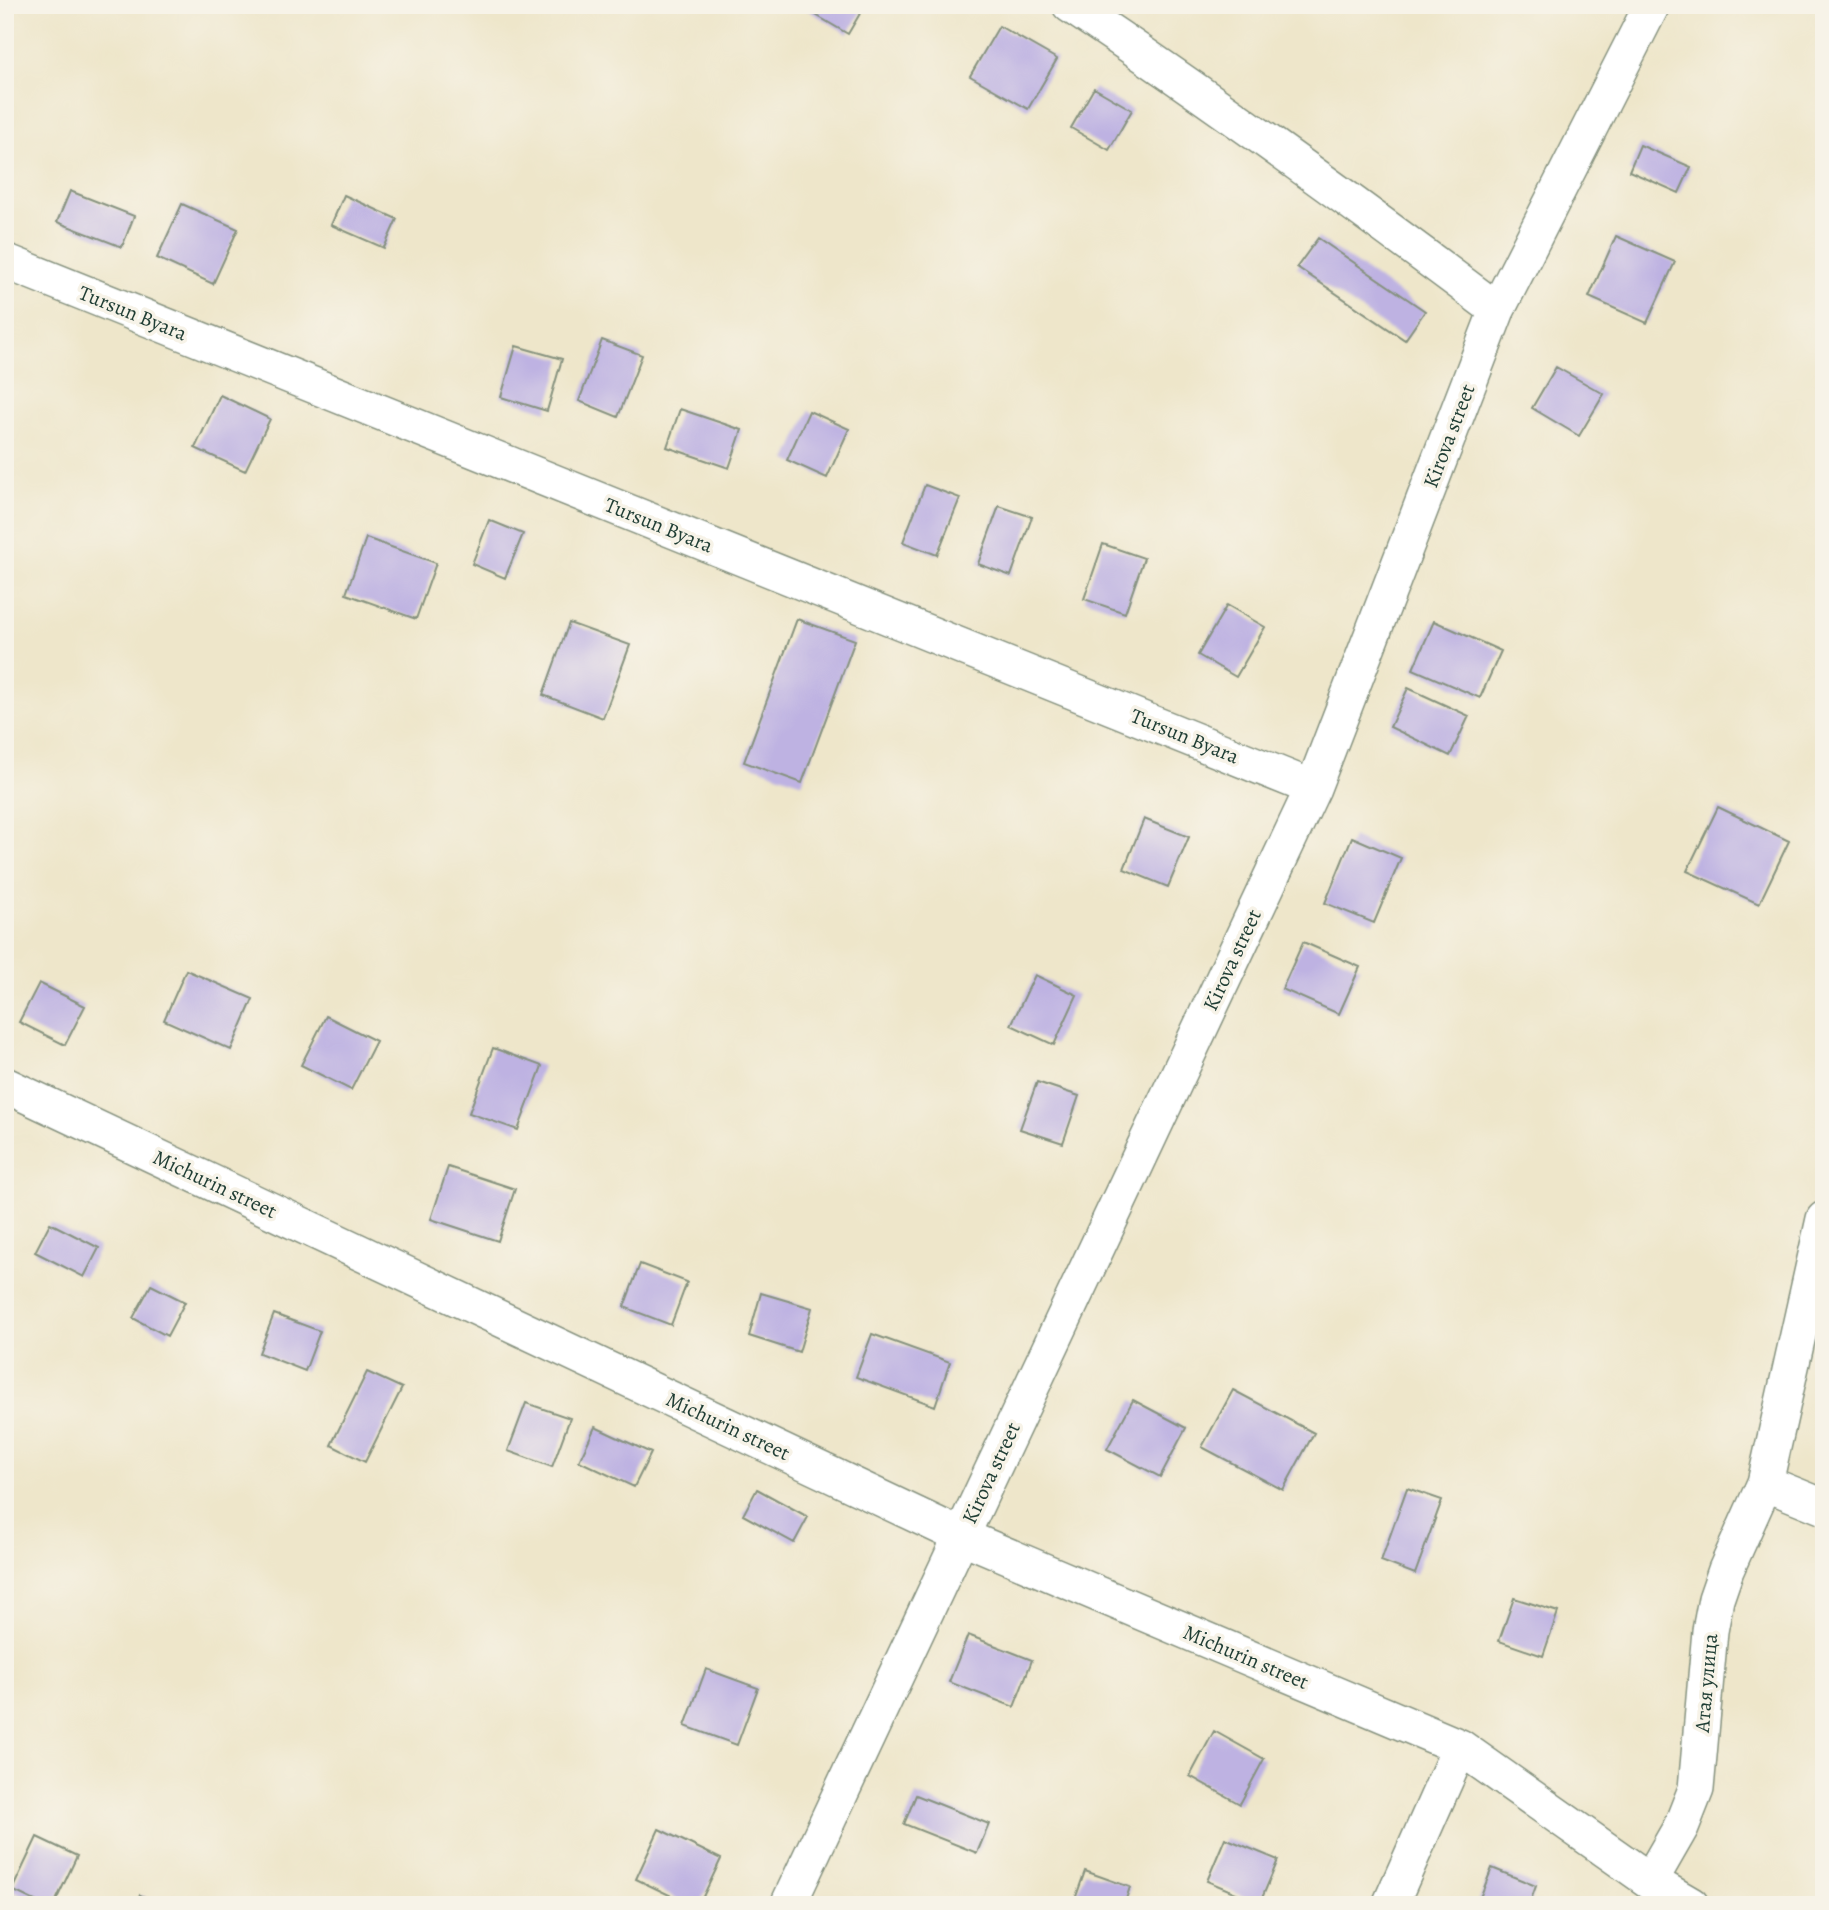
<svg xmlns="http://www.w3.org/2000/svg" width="1829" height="1910" viewBox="0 0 1829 1910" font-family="Alegreya,serif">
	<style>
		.building { fill: #beb2e2 }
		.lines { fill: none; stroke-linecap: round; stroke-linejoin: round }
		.street-casing { stroke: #86927f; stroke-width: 38 }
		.street { stroke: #fff; stroke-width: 35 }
		.labels { text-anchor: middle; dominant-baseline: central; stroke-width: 7; stroke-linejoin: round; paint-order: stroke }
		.street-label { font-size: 21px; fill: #1f3d34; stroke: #f7f3e8 }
	</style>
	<rect width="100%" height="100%" fill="#f7f3e8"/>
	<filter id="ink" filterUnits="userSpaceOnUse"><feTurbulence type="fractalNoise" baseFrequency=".0143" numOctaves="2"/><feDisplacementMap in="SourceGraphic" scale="14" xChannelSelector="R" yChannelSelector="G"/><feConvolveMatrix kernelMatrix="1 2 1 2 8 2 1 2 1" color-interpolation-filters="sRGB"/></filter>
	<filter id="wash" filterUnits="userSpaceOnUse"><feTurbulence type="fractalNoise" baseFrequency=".00686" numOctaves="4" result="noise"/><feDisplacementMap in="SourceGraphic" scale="28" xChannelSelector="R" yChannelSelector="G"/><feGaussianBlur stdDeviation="1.57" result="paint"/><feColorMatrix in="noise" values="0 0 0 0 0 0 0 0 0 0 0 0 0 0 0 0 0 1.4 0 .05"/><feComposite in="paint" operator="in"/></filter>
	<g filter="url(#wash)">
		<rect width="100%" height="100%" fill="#eee6ca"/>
		<g id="blocks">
			<path class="building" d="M 805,5 L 865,5 L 848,34 L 804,8 Z
				M 999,26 L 1057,59 L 1028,109 L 970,76 Z
				M 1094,88 L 1132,110 L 1109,150 L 1071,128 Z
				M 1640,145 L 1691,167 L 1679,193 L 1629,171 Z
				M 70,191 L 134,216 L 122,247 L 57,222 Z
				M 344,195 L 397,219 L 384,248 L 331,225 Z
				M 182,204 L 238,229 L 213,284 L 157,258 Z
				M 1616,236 L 1675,262 L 1647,323 L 1589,297 Z
				M 1318,238 L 1425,311 L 1405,340 L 1297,267 Z
				M 602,340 L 642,355 L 618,417 L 579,401 Z
				M 516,346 L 562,359 L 547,411 L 501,397 Z
				M 1556,367 L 1604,394 L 1579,436 L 1532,408 Z
				M 220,395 L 270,419 L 245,471 L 195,448 Z
				M 680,409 L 742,430 L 729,468 L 667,447 Z
				M 809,411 L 849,429 L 827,478 L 787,460 Z
				M 925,485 L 960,498 L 937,555 L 903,542 Z
				M 999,506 L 1032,517 L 1011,576 L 978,564 Z
				M 489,520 L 523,534 L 505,578 L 472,564 Z
				M 366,538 L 436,563 L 416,619 L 346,594 Z
				M 1103,544 L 1144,558 L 1125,613 L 1084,599 Z
				M 1227,605 L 1265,627 L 1236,677 L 1198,655 Z
				M 797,619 L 855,640 L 802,783 L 744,762 Z
				M 1434,621 L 1501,651 L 1480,698 L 1413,669 Z
				M 569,623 L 630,645 L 603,718 L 543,695 Z
				M 1408,688 L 1469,716 L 1450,756 L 1390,727 Z
				M 1718,807 L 1789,841 L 1759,904 L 1687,871 Z
				M 1144,819 L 1189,837 L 1168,887 L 1124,869 Z
				M 1352,837 L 1401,858 L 1374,923 L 1325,903 Z
				M 1303,942 L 1360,967 L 1339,1014 L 1282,989 Z
				M 186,970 L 253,999 L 231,1050 L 164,1020 Z
				M 1035,975 L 1077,995 L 1054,1045 L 1011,1025 Z
				M 39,983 L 85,1006 L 65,1045 L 19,1022 Z
				M 326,1016 L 376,1041 L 351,1090 L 301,1065 Z
				M 493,1048 L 542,1066 L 518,1130 L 469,1113 Z
				M 1037,1082 L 1079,1096 L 1063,1143 L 1020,1129 Z
				M 448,1167 L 515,1189 L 498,1241 L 431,1219 Z
				M 50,1223 L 99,1248 L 84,1277 L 35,1252 Z
				M 640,1264 L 687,1282 L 671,1325 L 624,1307 Z
				M 151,1285 L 185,1302 L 167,1336 L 133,1318 Z
				M 761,1293 L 812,1308 L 799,1352 L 749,1336 Z
				M 274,1314 L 320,1331 L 305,1371 L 259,1353 Z
				M 872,1334 L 950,1362 L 935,1406 L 856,1377 Z
				M 367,1372 L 402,1388 L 365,1462 L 331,1445 Z
				M 1233,1390 L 1314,1433 L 1283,1490 L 1202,1447 Z
				M 1133,1400 L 1186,1428 L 1160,1477 L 1107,1449 Z
				M 526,1403 L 570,1418 L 552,1467 L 508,1451 Z
				M 595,1427 L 651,1453 L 634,1487 L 579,1461 Z
				M 1407,1488 L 1442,1500 L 1415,1574 L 1381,1561 Z
				M 757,1489 L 808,1517 L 794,1543 L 743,1515 Z
				M 1514,1598 L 1558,1612 L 1543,1656 L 1499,1641 Z
				M 968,1635 L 1032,1660 L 1014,1707 L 949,1682 Z
				M 706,1669 L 758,1688 L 737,1745 L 685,1726 Z
				M 1214,1731 L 1264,1759 L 1240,1804 L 1190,1776 Z
				M 916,1795 L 989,1824 L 977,1853 L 904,1824 Z
				M 659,1829 L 721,1859 L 699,1905 L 690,1905 L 636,1879 Z
				M 37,1837 L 77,1856 L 54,1905 L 43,1905 L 12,1890 Z
				M 1225,1838 L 1278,1860 L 1260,1903 L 1207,1881 Z
				M 1492,1868 L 1536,1886 L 1529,1905 L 1477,1905 Z
				M 1085,1871 L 1130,1887 L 1124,1905 L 1073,1905 Z
				M 140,1895 L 163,1905 L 136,1905 Z"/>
		</g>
	</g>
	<g filter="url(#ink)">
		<use href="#blocks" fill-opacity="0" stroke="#86927f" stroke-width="2"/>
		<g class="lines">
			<defs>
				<path id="street" d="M 1070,5 C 1216,102 1357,205 1497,310
					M 5,261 L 1313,788
					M 5,1085 L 961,1536 L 1460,1747 L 1650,1881 L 1691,1905
					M 1765,1483 L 1824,1507
					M 1650,1881 L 1681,1827 L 1696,1789 L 1710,1631 L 1716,1599 L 1726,1570 L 1765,1483 L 1824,1219
					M 788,1905 L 1313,788 L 1497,310 L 1652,5
					M 1390,1905 L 1460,1747"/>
			</defs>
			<use href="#street" class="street-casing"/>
			<use href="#street" class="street"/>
		</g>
	</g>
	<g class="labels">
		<g class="street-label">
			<text transform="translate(133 313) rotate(22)">Tursun Byara</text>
			<text transform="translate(1449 436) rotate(-69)">Kirova street</text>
			<text transform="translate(659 525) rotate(22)">Tursun Byara</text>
			<text transform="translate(1185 736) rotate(22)">Tursun Byara</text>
			<text transform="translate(1232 960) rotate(-65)">Kirova street</text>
			<text transform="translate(215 1184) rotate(25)">Michurin street</text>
			<text transform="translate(728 1426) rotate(25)">Michurin street</text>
			<text transform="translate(991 1473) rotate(-65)">Kirova street</text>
			<text transform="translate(1246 1657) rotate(23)">Michurin street</text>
			<text transform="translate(1706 1683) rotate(-85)">Атая улица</text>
		</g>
	</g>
	<rect width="1829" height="1910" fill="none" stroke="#f7f3e8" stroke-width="28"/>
</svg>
